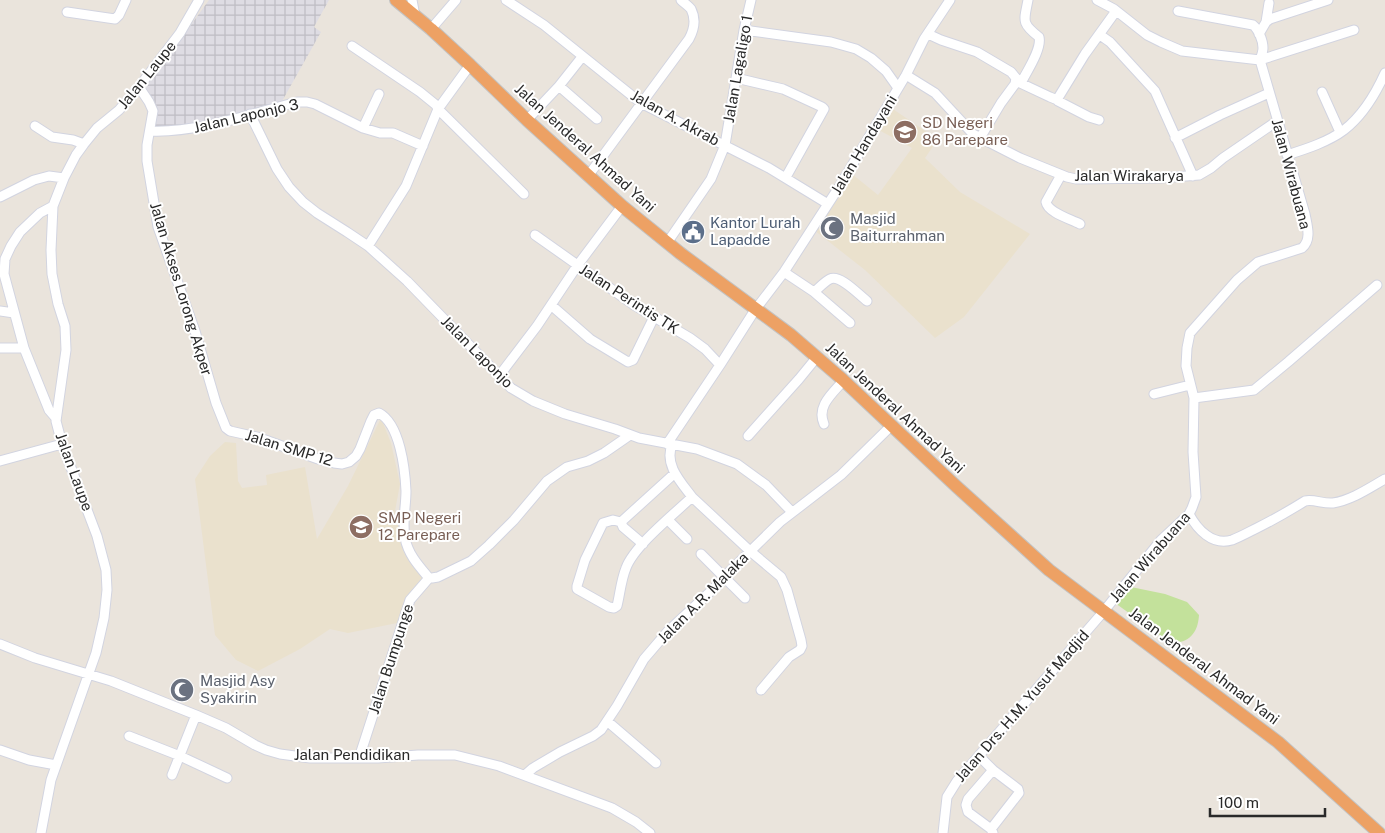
<svg xmlns="http://www.w3.org/2000/svg" width="1385" height="833" font-family="'Public Sans',sans-serif">
  <defs>
    <pattern id="industrial-grid" width="8" height="8" patternUnits="userSpaceOnUse" patternTransform="scale(1.25)"><rect width="8" height="8" fill="#dedce3"/><path d="M0 4h8M4 0v8" fill="none" stroke="#bebdc3"/></pattern>
  </defs>
  <rect width="100%" height="100%" fill="#eae4dc"/>
  <path fill="url(#industrial-grid)" d="M209,0H329L314,27L321,32L281,103L172,129L154,128L158,113L146,87Z"/>
  <path fill="#eae1cd" d="M890,107L931,135L934,145L925,158L960,192L1030,234L964,317L935,338L865,270L814,230L852,174L878,195L912,148L877,129Z
    M381,418L391,443L400,484L395,511L402,546L423,578L406,600L397,623L348,633L330,629L300,649L258,671L236,660L215,635L195,479L210,456L225,442L236,443L238,481L242,488L267,485L266,475L305,467L317,539L348,486Z"/>
  <path fill="#c3e19b" d="M1131,587L1165,594L1187,602L1199,615C1198,633 1189,643 1171,643L1115,603Z"/>
  <g fill="none" stroke-linecap="round" stroke-linejoin="round">
    <g stroke="#d2d4e0" stroke-width="11">
      <path id="minor" d="M412,0L415,16
        M506,0L544,25L641,103L769,168L828,204
        M1178,11L1253,25C1258,29 1263,40 1263,48C1263,52 1261,57 1260,60L1354,30
        M67,12L115,19L119,15L126,0
        M1266,22L1269,3
        M431,29L456,0
        M744,30L831,42L856,49L871,58L886,71L898,88
        M928,34L941,40L977,52L1011,72L1016,78L1015,84L1001,103L980,138
        M1259,34L1266,22L1270,19L1328,0
        M1100,35L1110,42L1155,91L1193,176
        M352,46L420,92L436,105L438,109L524,194
        M906,75L935,93L973,134L1020,158L1067,177L1076,179L1161,178L1199,175L1211,168L1223,158L1277,121
        M736,78L783,89L822,107L824,109L786,177
        M1016,81L1050,97L1055,99L1058,98L1085,54L1116,11
        M1021,83C1027,71 1042,49 1039,37C1021,23 1024,21 1028,0
        M559,86L597,119
        M139,87L149,102L153,111L147,145V161L158,227L195,331L216,403L226,428L230,431L257,437L318,459L334,463L342,464L349,462L356,456L360,449L371,421L374,415L379,413C400,424 405,469 406,491C406,507 402,522 405,538C408,554 418,565 429,578
        M1322,92L1340,132
        M1056,99L1058,101L1089,117L1099,120
        M250,114L277,169L289,187L303,202L317,213L347,232L368,246L407,281L511,388L533,401L565,414L615,429L639,438L697,449L737,464L766,485L792,512
        M527,120L559,86L582,57
        M35,126L52,137L73,140L84,144
        M363,128L379,94
        M150,131C198,133 250,114 297,102H307L315,104L363,128L380,133H393L423,146
        M1175,138L1220,115L1269,93
        M1287,155C1306,149 1328,142 1344,130C1362,116 1376,93 1385,73
        M1061,175L1046,202C1048,213 1071,219 1080,224
        M588,176L689,39C694,30 696,19 691,9C689,6 684,3 681,0
        M0,197L34,180L49,176L64,178
        M53,206L40,213L20,232L11,246L5,259L4,274L24,348L49,410L55,417
        M535,235L634,305L690,338L705,349L720,365
        M667,243L711,179L725,145L744,30L751,0
        M368,246L406,186L438,109L470,65
        M784,272L814,292L850,323
        M814,292C819,288 824,282 830,279C840,274 859,295 867,301
        M551,305L590,339L628,362L633,360L654,317
        M0,311L14,313
        M0,348H24
        M499,376L537,326L577,266L622,206
        M1154,394L1190,385
        M1194,398L1254,390L1288,362L1377,285
        M824,424C816,406 833,393 844,380
        M748,436L799,379L817,357
        M667,444L720,365L755,310L784,272L839,187L906,75L924,39L950,0
        M672,445C664,465 681,482 692,497
        M0,461L62,444
        M1189,514C1197,529 1212,546 1232,540C1240,537 1249,532 1257,528C1273,520 1289,511 1305,501C1314,499 1323,504 1333,503C1352,500 1369,488 1385,479
        M668,520L687,539
        M621,522L613,520L603,523L585,560L577,586V589L609,607L614,608L617,606C620,594 621,580 626,568C634,546 674,514 692,497L750,551L781,577L787,590L801,640L802,646L800,650L789,657L761,690
        M643,544L623,527L621,522L675,473
        M701,554L745,598
        M0,644L35,658L111,681L196,715L226,728L255,745L266,750L280,754L310,758H378L418,755H455L499,766L612,808L636,822L650,833
        M607,721L656,763
        M129,736L180,756L227,778
        M0,750L29,760L56,765
        M979,756L993,770L968,799L966,805L968,812L991,829L993,833
        M359,758L410,600L429,578H432L438,577L471,561L489,545L514,520L547,481L567,467L588,461L604,453L630,435
        M172,775L196,715
        M525,775L533,768L560,752L593,736L601,730L617,706L644,659L668,631L725,578L728,573L780,522L841,475L892,425
        M991,829L1019,793L1018,789L993,770
        M41,833L51,780L96,653L104,618L107,590L106,570L97,536L62,444L56,421L66,350L65,326L58,304L52,274L51,250L53,206L64,178L76,155L84,144L97,128L119,110L139,87L180,33L199,0
        M943,833L947,797L957,781L1104,611L1161,540L1189,514L1192,508L1196,497L1193,452L1194,398L1186,366L1187,348L1190,333L1237,280L1258,262L1302,248C1312,240 1307,225 1305,214L1260,60L1182,51L1161,42L1147,35L1114,9L1097,0"/>
    </g>
    <g stroke="#c3c3c3" stroke-width="14">
      <path id="highway" d="M396,0L431,29L470,65L527,120L622,206L680,253L791,335L842,379L957,487L1049,570L1278,742L1379,833"/>
    </g>
    <use href="#minor" stroke="#fff" stroke-width="9"/>
    <use href="#highway" stroke="#eda164" stroke-width="12"/>
  </g>
  <defs>
    <g id="school-disc" transform="scale(1.25)"><circle r="9.5" fill="#8d6e63" stroke="#fff"/><path d="M0-5L7-2L0 1L-7-2ZM-4 1L0 2.5L4 1V4Q0 6-4 4Z" fill="#fff"/></g>
    <g id="mosque-disc" transform="scale(1.25)"><circle r="9.5" fill="#6b7280" stroke="#fff"/><path d="M3.5-4.9A6 6 0 1 0 3.5 4.9A5 5 0 1 1 3.5-4.9Z" fill="#fff"/></g>
    <g id="civic-disc" transform="scale(1.25)"><circle r="9.5" fill="#5c6f8a" stroke="#fff"/><path d="M-.6-6.5H3V-4.5H.6V-3L4-1V1h2V6H-6V1h2V-1L-.6-3ZM-1.2 2.5V6h2.4V2.5Z" fill="#fff"/></g>
  </defs>
  <g fill-rule="evenodd">
    <use href="#school-disc" x="905" y="132"/>
    <use href="#mosque-disc" x="832" y="228"/>
    <use href="#civic-disc" x="693" y="232"/>
    <use href="#school-disc" x="361" y="527"/>
    <use href="#mosque-disc" x="182" y="690"/>
  </g>
  <g text-anchor="middle" stroke-width="4" stroke-linejoin="round" paint-order="stroke">
    <g font-size="15" fill="#292929" stroke="#fff">
      <text transform="translate(738 69) rotate(-80)" y="5">Jalan Lagaligo 1</text>
      <text transform="translate(147 75) rotate(-51)" y="5">Jalan Laupe</text>
      <text transform="translate(246 116) rotate(-13)" y="5">Jalan Laponjo 3</text>
      <text transform="translate(675 118) rotate(29)" y="5">Jalan A. Akrab</text>
      <text transform="translate(864 145) rotate(-59)" y="5">Jalan Handayani</text>
      <text transform="translate(585 148) rotate(42)" y="5">Jalan Jenderal Ahmad Yani</text>
      <text transform="translate(1291 174) rotate(75)" y="5">Jalan Wirabuana</text>
      <text x="1129" y="181">Jalan Wirakarya</text>
      <text transform="translate(181 289) rotate(73)" y="5">Jalan Akses Lorong Akper</text>
      <text transform="translate(629 299) rotate(33)" y="5">Jalan Perintis TK</text>
      <text transform="translate(477 352) rotate(45)" y="5">Jalan Laponjo</text>
      <text transform="translate(895 408) rotate(43)" y="5">Jalan Jenderal Ahmad Yani</text>
      <text transform="translate(289 448) rotate(17)" y="5">Jalan SMP 12</text>
      <text transform="translate(74 472) rotate(70)" y="5">Jalan Laupe</text>
      <text transform="translate(1150 557) rotate(-49)" y="5">Jalan Wirabuana</text>
      <text transform="translate(703 598) rotate(-45)" y="5">Jalan A.R. Malaka</text>
      <text transform="translate(391 659) rotate(-72)" y="5">Jalan Bumpunge</text>
      <text transform="translate(1204 666) rotate(37)" y="5">Jalan Jenderal Ahmad Yani</text>
      <text transform="translate(1022 706) rotate(-49)" y="5">Jalan Drs. H.M. Yusuf Madjid</text>
      <text x="352" y="760">Jalan Pendidikan</text>
    </g>
    <g font-size="15" fill="#785e54" stroke="#fff" text-anchor="start">
      <text x="922" y="128">SD Negeri<tspan x="922" dy="17">86 Parepare</tspan></text>
      <text x="378" y="523">SMP Negeri<tspan x="378" dy="17">12 Parepare</tspan></text>
    </g>
    <g font-size="15" fill="#5b616d" stroke="#fff" text-anchor="start">
      <text x="850" y="224">Masjid<tspan x="850" dy="17">Baiturrahman</tspan></text>
      <text x="200" y="686">Masjid Asy<tspan x="200" dy="17">Syakirin</tspan></text>
    </g>
    <g font-size="15" fill="#4e5e75" stroke="#fff" text-anchor="start">
      <text x="710" y="228">Kantor Lurah<tspan x="710" dy="17">Lapadde</tspan></text>
    </g>
  </g>
  <path d="M1210 808v8h115v-8" fill="none" stroke="#292929" stroke-width="2.5"/>
  <text x="1218" y="808" font-size="15" fill="#292929" stroke="#ffffff" stroke-width="4" paint-order="stroke">100 m</text>
</svg>
